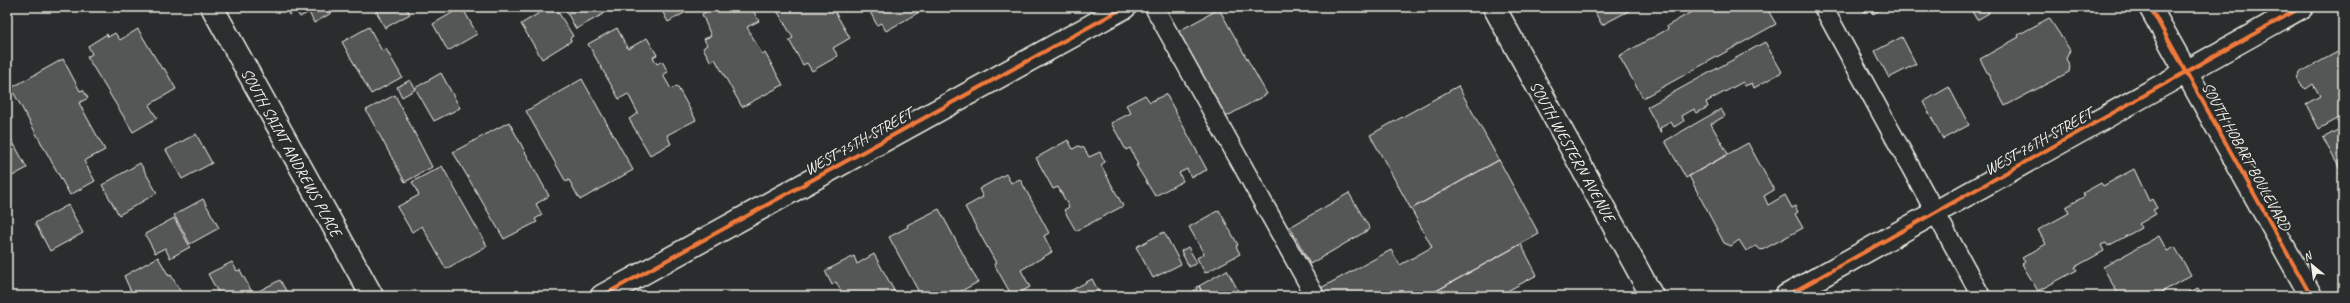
<svg xmlns="http://www.w3.org/2000/svg" width="2350" height="303" font-family="Caveat,sans-serif">
  <rect width="100%" height="100%" fill="#2a2d2e"/>
  <filter id="ink" filterUnits="userSpaceOnUse"><feTurbulence type="fractalNoise" baseFrequency=".025" numOctaves="2"/><feDisplacementMap in="SourceGraphic" scale="8" xChannelSelector="R" yChannelSelector="G"/><feConvolveMatrix kernelMatrix="1 2 1 2 8 2 1 2 1" color-interpolation-filters="sRGB"/></filter>
  <g filter="url(#ink)">
    <path fill="#555756" stroke="#f4f1e8" d="M285,7H342L314,23L309,12L300,17L296,11L289,15Z
      M374,7H406L410,14L385,28Z
      M462,7L477,34L448,51L433,24Z
      M549,7H555L573,36L570,38L571,41L542,59L521,24Z
      M564,7H602L605,13L576,29Z
      M660,7H695L668,22Z
      M714,7H738L739,9L751,7L759,21L747,27L762,54L765,53L783,85L742,107L715,59L711,62L703,48L707,45L704,39L711,36L702,14Z
      M775,7H832L850,38L833,48L838,56L812,71L807,63L803,65L789,40L793,38Z
      M870,7H928L886,31L881,23L877,25L868,8Z
      M1592,7H1636L1602,25Z
      M1700,7H1766L1776,24L1643,98L1619,56L1668,29L1667,26Z
      M1861,7H1885L1873,14L1870,9L1864,12Z
      M1962,7H1991L1988,9L1989,13L1977,20L1970,8L1964,11Z
      M1219,9L1267,94L1224,118L1177,32Z
      M2049,18L2070,50L2066,59L2070,66L2069,72L2005,106L1980,59L2019,37L2018,35Z
      M369,27L382,51L386,49L402,77L371,94L342,42Z
      M617,28L628,49L647,38L657,55L653,57L657,64L662,61L668,72L663,75L671,89L677,86L696,120L667,135L671,144L650,155L629,119L638,113L628,94L619,99L588,44Z
      M138,29L162,69L164,68L176,89L149,105L157,118L133,132L87,57L92,54L88,46L107,34L108,37L115,33L120,40Z
      M1902,37L1916,64L1889,78L1875,51Z
      M1765,42L1782,72L1754,88L1752,83L1745,86L1743,82L1706,102L1708,107L1697,113L1694,109L1682,116L1684,121L1674,127L1671,122L1660,128L1661,133L1647,107Z
      M2343,49V116L2319,129L2306,104L2320,96L2313,84L2306,89L2302,86L2297,79L2299,73Z
      M63,59L80,91L83,90L88,98L79,103L105,150L84,161L95,181L70,195L11,88Z
      M441,73L460,108L434,121L415,88Z
      M582,79L633,170L580,200L569,180L566,182L526,111Z
      M410,80L416,89L402,97L397,87Z
      M1458,86L1499,160L1411,209L1370,135Z
      M1949,87L1969,125L1943,139L1923,102Z
      M1166,94L1207,170L1191,177L1187,169L1179,173L1183,181L1155,196L1136,165H1138L1130,148L1126,150L1111,123L1131,113L1126,105L1145,95L1150,102Z
      M395,95L432,167L405,182L366,110Z
      M1721,109L1725,116L1711,124L1728,154L1686,178L1665,141Z
      M509,122L549,196L536,204L542,215L535,219L537,222L504,239L453,152Z
      M2343,127V178L2339,174L2341,171L2323,138Z
      M7,131L27,168L7,179Z
      M196,134L212,163L182,179L166,150Z
      M1068,140L1073,149L1078,146L1084,148L1089,157L1100,152L1105,162L1101,165L1123,206L1076,231L1064,210L1069,207L1058,187L1053,189L1036,158Z
      M1748,143L1774,190L1764,196L1768,205L1785,195L1792,208L1795,206L1798,212L1795,214L1803,228L1764,249L1761,250L1756,246L1746,251L1739,240L1731,246L1724,243L1689,176Z
      M1499,160L1539,234L1427,296H1323L1319,289L1391,250L1400,265L1432,247L1411,209Z
      M140,163L157,193L119,215L102,185Z
      M442,166L487,246L446,269L422,226L412,232L397,207L419,195L412,182Z
      M2134,169L2149,201L2152,199L2157,208L2153,210L2156,214L2139,224L2141,228L2108,246L2106,243L2101,245L2104,251L2075,267L2077,270L2038,291L2022,264L2025,262L2022,258L2046,244L2038,230L2069,213L2066,207L2085,196L2083,193L2101,183L2103,186Z
      M1006,174L1011,183L1020,179L1049,233L1044,236L1052,252L1021,270L1030,287L1014,296H1012L994,264L996,263L965,207L983,197L979,189Z
      M1349,193L1370,229L1310,264L1290,227Z
      M203,199L219,228L190,244L174,215Z
      M68,205L83,233L50,251L35,223Z
      M939,209L978,282L952,296H921L889,237L908,227L907,225Z
      M1219,210L1238,245L1236,246L1240,254L1205,273L1197,258L1204,254L1189,227Z
      M174,218L190,247L170,258L165,248L155,253L145,234Z
      M1164,232L1181,264L1153,278L1136,247Z
      M2159,236L2167,251L2175,247L2191,275L2155,296H2119L2103,267Z
      M1521,244L1537,275L1498,296H1427Z
      M1188,247L1197,263L1189,267L1181,251Z
      M874,254L897,296H844L836,282L832,285L825,271L854,256L857,264Z
      M158,257L169,276L171,275L183,296H133L124,276Z
      M232,262L237,271L240,270L253,294L280,280L289,296H220L208,274Z
      M1227,270L1241,296H1204L1199,286Z
      M1092,279L1101,296H1061Z
      M1199,286L1204,296H1185L1197,289L1196,287Z
      M2198,288L2201,294L2204,292L2206,296H2182Z"/>
    <g fill="none" stroke-linecap="round" stroke-linejoin="round">
      <g stroke="#f4f1e8" stroke-width="21">
        <path id="service" d="M1154,7L1315,296
          M1823,7L1981,296"/>
      </g>
      <g stroke="#f4f1e8" stroke-width="25">
        <path id="minor" d="M212,7L372,296
          M2150,7L2311,296
          M602,296L1125,7"/>
      </g>
      <g stroke="#f4f1e8" stroke-width="25">
        <path id="tertiary" d="M1786,296L2302,7"/>
      </g>
      <g stroke="#f4f1e8" stroke-width="25">
        <path id="primary" d="M1494,7L1652,296"/>
      </g>
      <use href="#service" stroke="#2a2d2e" stroke-width="18"/>
      <use href="#minor" stroke="#2a2d2e" stroke-width="22"/>
      <use href="#tertiary" stroke="#2a2d2e" stroke-width="22"/>
      <use href="#primary" stroke="#2a2d2e" stroke-width="22"/>
      <g stroke="#2a2d2e" stroke-width="6">
        <path id="cycleway" d="M2150,7L2311,296
          M602,296L1125,7
          M1786,296L2302,7"/>
      </g>
      <use href="#cycleway" stroke="#f17a3a" stroke-width="4"/>
    </g>
  </g>
  <g text-anchor="middle" stroke-width="3.5" stroke-linejoin="round" paint-order="stroke">
    <g font-size="16" fill="#f4f1e8" stroke="#2a2d2e">
      <text transform="translate(858 141) rotate(-29)" y="6">WEST 75TH STREET</text>
      <text transform="translate(2038 141) rotate(-29)" y="6">WEST 76TH STREET</text>
      <text transform="translate(1573 151) rotate(61)" y="6">SOUTH WESTERN AVENUE</text>
      <text transform="translate(292 152) rotate(61)" y="6">SOUTH SAINT ANDREWS PLACE</text>
      <text transform="translate(2247 156) rotate(61)" y="6">SOUTH HOBART BOULEVARD</text>
    </g>
  </g>
  <rect width="2350" height="303" fill="none" stroke="#2a2d2e" stroke-width="24"/>
  <rect x="12" y="12" width="2326" height="279" fill="none" stroke="#f4f1e8" stroke-width="1.5" filter="url(#ink)"/>
  <g transform="translate(2312 265) rotate(331)" stroke="#2a2d2e" stroke-width="3" paint-order="stroke">
  <path d="M0-3L7 15L0 10L-7 15Z" fill="#f4f1e8"/>
  <text y="-6" font-size="11" font-weight="bold" text-anchor="middle" fill="#f4f1e8">N</text>
  </g>
</svg>
